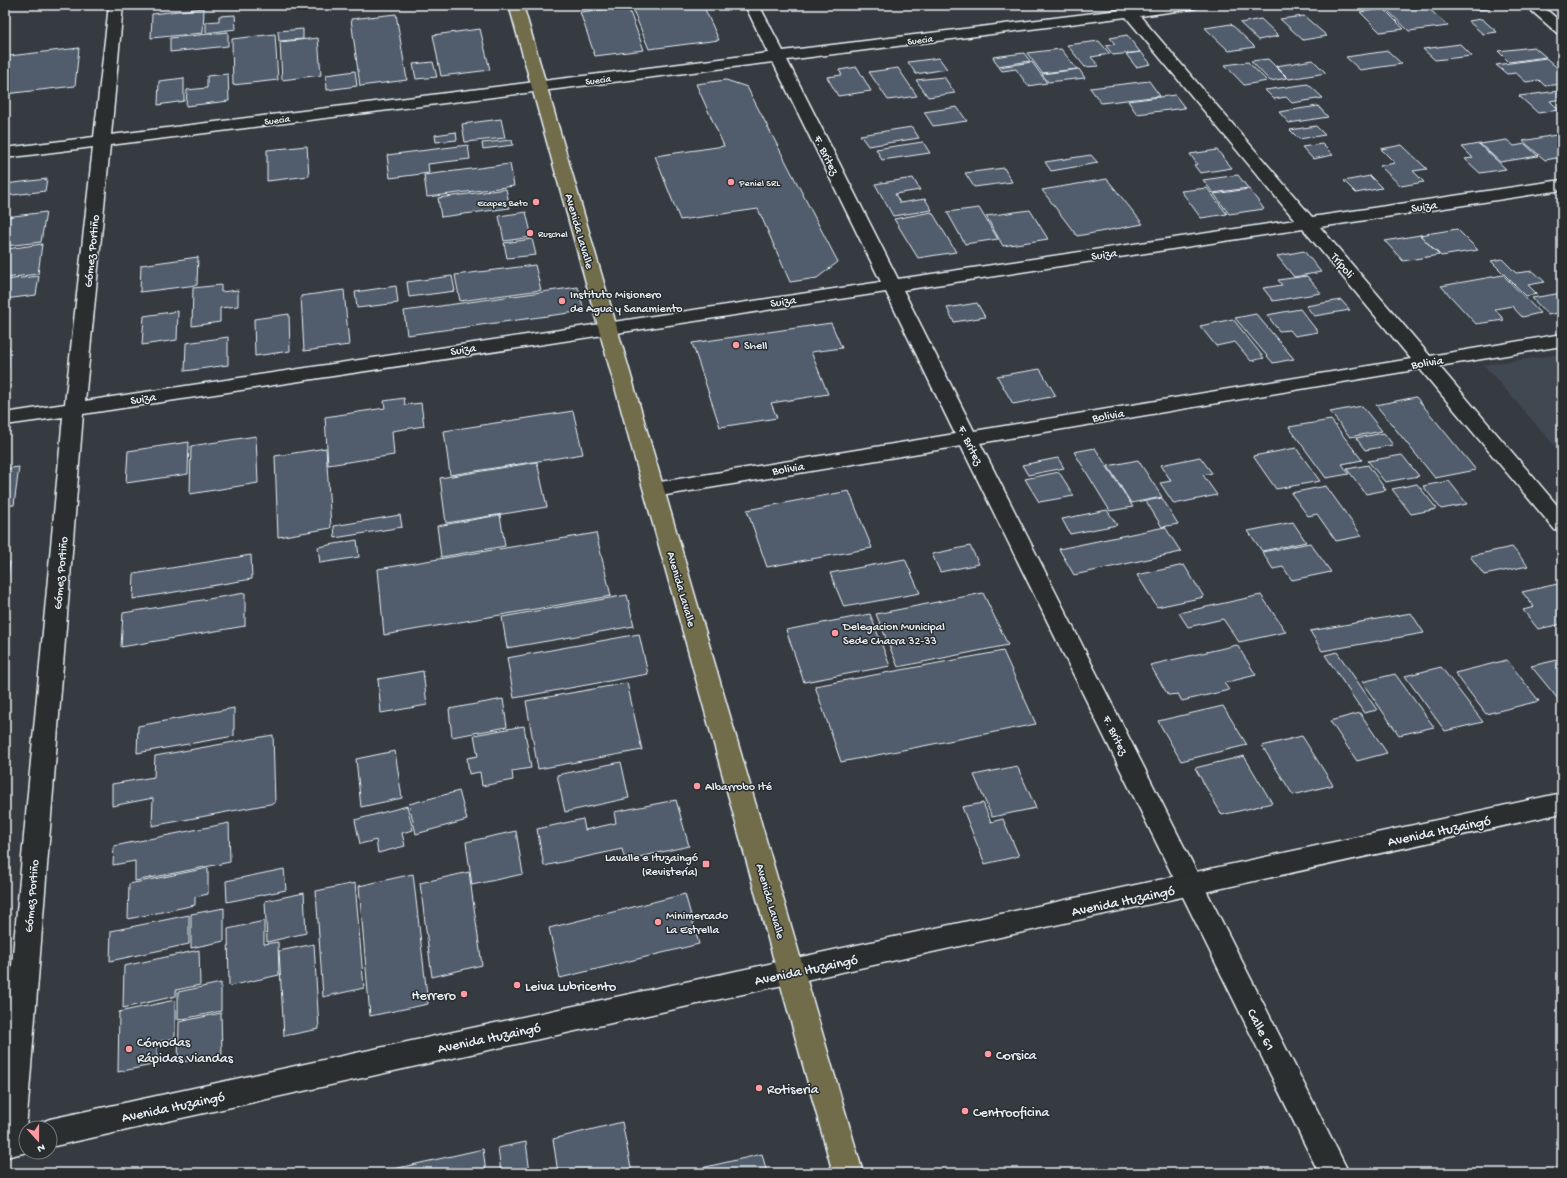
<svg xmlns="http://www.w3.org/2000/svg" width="1567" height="1178" font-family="'Gochi Hand',sans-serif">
  <rect width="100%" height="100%" fill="#363b41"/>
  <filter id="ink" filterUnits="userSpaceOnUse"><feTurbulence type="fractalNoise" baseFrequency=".025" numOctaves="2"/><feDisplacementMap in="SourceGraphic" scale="8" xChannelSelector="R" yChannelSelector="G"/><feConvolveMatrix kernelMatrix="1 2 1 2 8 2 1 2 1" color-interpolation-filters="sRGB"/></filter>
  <g filter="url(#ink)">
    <path fill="#414851" d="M1562,354V454L1484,365Z"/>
    <path fill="#515c6c" stroke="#e8f1f8" d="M317,5H342L317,8Z
      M346,5H373L347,8Z
      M631,5H703L719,40L649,49Z
      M1425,5L1448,26L1409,31L1387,10Z
      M1470,5H1486L1490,9L1476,10Z
      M628,7L644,50L595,56L580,12Z
      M204,8L203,33L151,38L152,14Z
      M1384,9L1404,29L1380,32L1360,12Z
      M396,14L407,80L360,86L351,19Z
      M235,15L236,29L206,33V22L219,21V16Z
      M1304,16L1327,36L1303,40L1280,19Z
      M1261,19L1279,36L1258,40L1240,23Z
      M1482,19L1497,32L1483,34L1468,21Z
      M1231,24L1255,47L1229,51L1205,28Z
      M303,29V39L279,41L278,31Z
      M480,29L490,70L441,76L433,35Z
      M228,32V46L170,52V38Z
      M275,34L278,80L233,85L232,39Z
      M1127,35L1140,52L1113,55L1106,46L1115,44L1110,38Z
      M318,38L321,75L282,80L280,42Z
      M1099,41L1110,54L1091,57L1099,66L1085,67L1067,45Z
      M1460,44L1472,56L1435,60L1423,49Z
      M1534,47L1546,57L1509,62L1498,51Z
      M79,48L75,86L5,94V80L9,56Z
      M1061,49L1077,69L1042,73L1027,53Z
      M1388,51L1402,64L1360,70L1346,57Z
      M1141,52L1151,64L1136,67L1126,54Z
      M1024,53L1030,61L998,66L993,57Z
      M939,58L947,69L916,74L908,62Z
      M1546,58L1562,72V84L1545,86L1539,80L1526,82L1516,73L1507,74L1496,65Z
      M1268,59L1287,78L1270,81L1251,61Z
      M1313,60L1326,73L1289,79L1276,66Z
      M433,62L437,77L416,79L413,64Z
      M1032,62L1047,83L1028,86L1016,69L1002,71L999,67Z
      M1248,62L1267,81L1244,85L1225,65Z
      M857,67L871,91L838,96L827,77L842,75L839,70Z
      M898,68L917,96L888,100L869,72Z
      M1079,69L1085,78L1048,82L1042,74Z
      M355,71L357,86L327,90L326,75Z
      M228,74L229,101L186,106L187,90L207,88V76Z
      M944,77L955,93L928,97L916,80Z
      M184,78V101L158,105L159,81Z
      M726,80L747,87L838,262L817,278L790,282L758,209L680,220L655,156L724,146L696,84Z
      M1149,81L1160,96L1101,103L1090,88Z
      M1308,84L1323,98L1292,103L1286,97L1274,99L1265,90Z
      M1559,91L1562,93V99L1550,101L1559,110L1538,113L1519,96Z
      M1175,95L1185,108L1137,114L1128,101Z
      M1318,106L1328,117L1289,123L1279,112Z
      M957,107L967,121L933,126L924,112Z
      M501,119L505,138L465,142L462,124Z
      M1316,126L1325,135L1299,139L1290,130Z
      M912,127L919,138L868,146L860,135Z
      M456,132L457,140L436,142L435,135Z
      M1561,134L1562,157L1545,160L1523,141Z
      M512,140L513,145L483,149L482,143Z
      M1507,140L1514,146L1525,144L1538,156L1500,162L1480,144Z
      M923,142L930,153L882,160L876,149Z
      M1322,144L1333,155L1313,159L1302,147Z
      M1479,144L1506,169L1480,173L1465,159L1473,158L1462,147Z
      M468,145L470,159L428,164L429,173L390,178L387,155Z
      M1402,145L1427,169L1413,171L1424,182L1401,186L1380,166L1395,163L1381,149Z
      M307,146L309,176L267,181V150Z
      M1217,150L1232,168L1200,173L1194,165L1197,164L1190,154Z
      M1091,155L1098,163L1051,171L1045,162Z
      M510,164L514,186L427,197L424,175Z
      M1004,168L1012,182L974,187L965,173Z
      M1238,175L1248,188L1213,193L1203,180Z
      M1370,176L1382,188L1356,193L1344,181Z
      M913,178L920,190L895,194L900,203L925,199L932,210L893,216L875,184Z
      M47,179L45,191L5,196V184Z
      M1107,179L1143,224L1077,236L1042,190Z
      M1207,188L1227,214L1201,218L1181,191Z
      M506,189L510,208L441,217L438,198Z
      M1249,189L1264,209L1229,214L1214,194Z
      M979,208L998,239L965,244L947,212Z
      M1030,210L1048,239L1003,246L986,216Z
      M46,212L41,242L5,246L6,217Z
      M526,212L532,237L504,241L499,216Z
      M932,212L956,252L918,258L894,219Z
      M1457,229L1478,250L1441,256L1420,235Z
      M1420,235L1439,255L1403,261L1385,241Z
      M532,239L536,255L507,258L504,243Z
      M42,244L38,274L5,278L7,249Z
      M1304,251L1321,272L1294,277L1277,256Z
      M198,257L197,285L140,292L141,265Z
      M1502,259L1516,273L1533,271L1545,282L1528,285L1537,294L1526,296L1491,261Z
      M535,265L541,290L460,301L455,275Z
      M1503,275L1540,313L1522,317L1512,306L1495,309L1504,320L1476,324L1441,286Z
      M39,276L36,295L5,299V280Z
      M452,276L455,291L409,297L407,282Z
      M1307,276L1321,293L1273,301L1263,288L1282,285L1278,280Z
      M221,285V292L238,290V306L220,308V322L192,326L193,288Z
      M396,286L398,303L357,308L355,292Z
      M578,287L584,311L407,335L404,311Z
      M344,290L349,345L304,351L301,296Z
      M1562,293V312L1548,315L1532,298Z
      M1341,300L1350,310L1314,316L1306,306Z
      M977,303L985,317L954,322L947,308Z
      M1300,309L1318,332L1295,336L1290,330L1279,331L1267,315Z
      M178,311L177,340L142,345L144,316Z
      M289,314L290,351L255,356L254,319Z
      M1256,314L1294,359L1273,363L1235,318Z
      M1233,319L1264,358L1251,361L1235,342L1216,346L1200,326Z
      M831,323L842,348L811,352L828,394L771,403L777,418L720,427L692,343Z
      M228,337V365L185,371L186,343Z
      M9,347L8,369H5V348Z
      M1040,369L1056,396L1013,404L997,376Z
      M1416,397L1476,470L1435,478L1376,405Z
      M404,398L405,405L421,403L424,426L392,431L394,455L328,465L325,417L385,408L384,401Z
      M1362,406L1382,431L1350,437L1330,412Z
      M573,411L583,454L450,475L444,431Z
      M1331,420L1362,460L1342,464L1349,474L1326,478L1289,427Z
      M1384,433L1393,445L1365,450L1356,438Z
      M256,436L258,483L190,494L191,446Z
      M189,442L188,474L126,483L128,451Z
      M326,448L331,528L278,537L275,456Z
      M1095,448L1133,507L1110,511L1074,452Z
      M1296,448L1320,481L1276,489L1253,456Z
      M1402,455L1419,476L1385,482L1368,461Z
      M1200,457L1212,473L1203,475L1217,495L1174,504L1160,483L1171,481L1161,465Z
      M1058,458L1064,468L1028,475L1022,465Z
      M1138,460L1162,497L1131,503L1108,466Z
      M537,462L547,507L446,523L440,478Z
      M1368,465L1386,490L1366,494L1347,469Z
      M19,467L14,505L5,506V469Z
      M1059,472L1074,496L1039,502L1025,479Z
      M1449,481L1467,504L1441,509L1423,486Z
      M1417,484L1437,509L1411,514L1392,489Z
      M1326,486L1362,536L1336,541L1317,514L1308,516L1291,493Z
      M849,491L872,548L767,567L747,510Z
      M1162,498L1178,524L1162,527L1146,501Z
      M1107,510L1117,525L1070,534L1062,519Z
      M400,515L402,527L335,538L334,526Z
      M500,515L505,546L441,557L437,526Z
      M1293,522L1306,542L1262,551L1248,531Z
      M1165,527L1181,552L1074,575L1059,549Z
      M596,533L611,596L384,635L378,569Z
      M357,540L359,557L320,563L318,547Z
      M1310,543L1331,572L1292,580L1283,567L1273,569L1262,552Z
      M970,546L979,564L940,572L932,554Z
      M1512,547L1528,566L1484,575L1470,556Z
      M251,555L252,579L133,599L134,574Z
      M905,559L920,593L844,607L830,573Z
      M10,562L6,591H5V563Z
      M1184,565L1204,597L1157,607L1137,575Z
      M1562,583V624L1538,629L1523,610L1534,607L1522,592Z
      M245,593V626L121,647L123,613Z
      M983,593L1008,645L898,667L876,614Z
      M627,595L634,626L507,648L502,617Z
      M1261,595L1286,632L1239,642L1223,619L1188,627L1179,613Z
      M1411,613L1424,633L1322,651L1310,631Z
      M870,614L890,666L804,682L786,630Z
      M639,634L648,674L514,698L507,658Z
      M1237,645L1256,675L1224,683L1229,690L1182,701L1178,694L1168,695L1150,665Z
      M1003,651L1036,724L841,762L815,686Z
      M1337,652L1377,710L1364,713L1325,655Z
      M1562,659V704L1531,666Z
      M1507,660L1539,701L1486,714L1455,673Z
      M1441,667L1483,722L1445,731L1405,676Z
      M423,671L427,705L381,713L378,679Z
      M1395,674L1434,727L1399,735L1362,682Z
      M627,683L642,750L538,769L526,701Z
      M503,699L507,727L452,737L449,709Z
      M1223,706L1247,745L1181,761L1158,721Z
      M234,708V736L137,753L138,726Z
      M1360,713L1387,753L1357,761L1330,721Z
      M524,726L531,768L512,771L513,780L482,786L480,772L469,774L467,758L478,756L474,735Z
      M273,735L275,803L152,826L153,798L112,806V784L154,777L155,756Z
      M1302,736L1333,785L1293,795L1262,746Z
      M395,751L402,798L361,807L356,759Z
      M1244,756L1272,803L1222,815L1195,768Z
      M621,762L629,798L565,812L557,775Z
      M1017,766L1036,808L992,817L974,775Z
      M459,791L467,820L416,834L409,804Z
      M676,800L689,846L625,860L622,849L544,866L537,829L583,819L585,830L616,823L614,812Z
      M983,803L991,822L1003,819L1019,856L985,864L962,807Z
      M407,806L413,830L402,833L405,846L378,853L376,840L360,844L355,820Z
      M229,823L230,862L135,881V861L113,865L114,846Z
      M516,831L523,874L472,885L466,842Z
      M208,868V894L195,897V905L128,919L129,884Z
      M284,869L286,890L227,902L226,881Z
      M469,872L482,965L432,977L420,883Z
      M413,874L428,1004L370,1016L359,886Z
      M355,883L364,988L323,997L316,891Z
      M304,893L306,933L267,942L265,901Z
      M685,894L699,944L560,978L549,928Z
      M224,908V941L191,948V914Z
      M189,915V944L110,961L111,931Z
      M264,921V944L278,942L279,975L229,986L228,929Z
      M314,944L319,1029L284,1036L279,951Z
      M199,950L200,985L176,990V996L123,1008L124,966Z
      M221,983V1011L178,1020V992Z
      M175,1000V1038L157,1042V1064L118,1072L119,1012Z
      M221,1013L222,1054L178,1063L179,1022Z
      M622,1122L632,1173H558L553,1139Z
      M526,1142L530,1173H501L498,1148Z
      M483,1149L486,1173H394V1169Z
      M762,1154L767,1173H680Z"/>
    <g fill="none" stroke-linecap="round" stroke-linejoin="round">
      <g stroke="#e8f1f8" stroke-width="3">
        <path id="street" d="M109,5H123L111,135L768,53L745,5H759L783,51L1119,10L1116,5H1131L1133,8L1156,5H1198L1196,8L1191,9L1140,16L1312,217L1562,180V190L1320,227L1430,356L1562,334V346L1439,366L1562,511V532L1555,530L1420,369L980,443L1349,1173H1319L961,446L654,497L647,495L644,490L647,485L654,483L955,434L886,292L83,414L25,1142L20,1152L10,1156L5,1154V1040L63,417L5,425V413L65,404L93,147L5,158V148L94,137ZM1126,17L1295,220L898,279L787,60ZM773,62L881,282L85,401L110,145ZM1303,229L1411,359L974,431L903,290Z
          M1525,5H1541L1562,23V34L1557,33Z"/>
      </g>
      <g stroke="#e8f1f8" stroke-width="3">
        <path id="secondary" d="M1562,793V813L50,1147V1128H38L40,1123L50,1119Z
          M26,1125L33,1128H26V1152H28L5,1157V1129Z"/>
      </g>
      <g stroke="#e8f1f8" stroke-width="3">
        <path id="primary" d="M509,5H523L863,1173H833Z"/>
      </g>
      <use href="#street" fill="#2a2d2e" fill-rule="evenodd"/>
      <use href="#secondary" fill="#2a2d2e" fill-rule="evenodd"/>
      <use href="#primary" fill="#716d4b" fill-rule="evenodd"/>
    </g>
  </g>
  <g fill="#ff9aa2" stroke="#2a2d2e" stroke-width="1.5">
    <circle cx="731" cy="182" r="4"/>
    <circle cx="536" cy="202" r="4"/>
    <circle cx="530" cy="233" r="4"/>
    <circle cx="562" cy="301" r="4"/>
    <circle cx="736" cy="345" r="4"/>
    <circle cx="835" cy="633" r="4"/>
    <circle cx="697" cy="786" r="4"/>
    <rect x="702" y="860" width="8" height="8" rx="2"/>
    <circle cx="658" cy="922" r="4"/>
    <circle cx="517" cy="985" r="4"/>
    <circle cx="464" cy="994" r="4"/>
    <circle cx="129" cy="1049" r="4"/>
    <circle cx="988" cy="1054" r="4"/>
    <circle cx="759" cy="1088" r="4"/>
    <circle cx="965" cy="1111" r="4"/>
  </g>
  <g text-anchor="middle" stroke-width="3" stroke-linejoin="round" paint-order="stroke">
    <g font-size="10" fill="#e8f1f8" stroke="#2a2d2e">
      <text transform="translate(920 39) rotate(-7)" y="4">Suecia</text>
      <text transform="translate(598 79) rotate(-7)" y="4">Suecia</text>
      <text transform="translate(277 119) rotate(-7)" y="4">Suecia</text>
    </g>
    <g font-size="10" fill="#e8f1f8" stroke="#2a2d2e" text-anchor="start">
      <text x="739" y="186">Peniel SRL</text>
      <text x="528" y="206" text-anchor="end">Ecapes Beto</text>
      <text x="538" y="237">Ruschel</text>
    </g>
    <g font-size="12" fill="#e8f1f8" stroke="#2a2d2e">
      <text transform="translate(827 155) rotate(64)" y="4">F. Britez</text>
      <text transform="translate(1424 206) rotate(-8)" y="4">Suiza</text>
      <text transform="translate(580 231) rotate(74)" y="4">Avenida Lavalle</text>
      <text transform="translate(91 251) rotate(-84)" y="4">Gómez Portiño</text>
      <text transform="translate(1104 254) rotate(-8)" y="4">Suiza</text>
      <text transform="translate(1343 265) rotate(50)" y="4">Trípoli</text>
      <text transform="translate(783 301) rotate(-8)" y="4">Suiza</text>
      <text transform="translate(463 349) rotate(-9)" y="4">Suiza</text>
      <text transform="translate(1427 362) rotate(-9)" y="4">Bolivia</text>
      <text transform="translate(143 398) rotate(-9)" y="4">Suiza</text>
      <text transform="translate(1108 415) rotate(-9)" y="4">Bolivia</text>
      <text transform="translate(971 445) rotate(64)" y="4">F. Britez</text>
      <text transform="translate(788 468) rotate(-9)" y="4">Bolivia</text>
      <text transform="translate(60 573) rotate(-85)" y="4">Gómez Portiño</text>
      <text transform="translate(682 589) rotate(74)" y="4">Avenida Lavalle</text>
      <text transform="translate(1116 735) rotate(64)" y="4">F. Britez</text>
      <text transform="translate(31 896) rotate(-85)" y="4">Gómez Portiño</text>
      <text transform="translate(771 901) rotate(74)" y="4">Avenida Lavalle</text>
    </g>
    <g font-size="12" fill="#e8f1f8" stroke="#2a2d2e" text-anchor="start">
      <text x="570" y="298">Instituto Misionero<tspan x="570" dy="14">de Agua y Sanamiento</tspan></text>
      <text x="744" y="349">Shell</text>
      <text x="843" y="630">Delegacion Municipal<tspan x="843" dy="14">Sede Chacra 32-33</tspan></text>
      <text x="705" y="790">Albarrobo Ité</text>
      <text x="698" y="861" text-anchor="end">Lavalle e Ituzaingó<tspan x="698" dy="14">(Revistería)</tspan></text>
      <text x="666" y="919">Minimercado<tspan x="666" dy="14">La Estrella</tspan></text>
    </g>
    <g font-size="14" fill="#e8f1f8" stroke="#2a2d2e">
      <text transform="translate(1439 830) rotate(-12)" y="5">Avenida Ituzaingó</text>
      <text transform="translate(1123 900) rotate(-12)" y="5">Avenida Ituzaingó</text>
      <text transform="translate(806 969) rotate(-12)" y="5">Avenida Ituzaingó</text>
      <text transform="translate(1262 1029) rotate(63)" y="5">Calle 61</text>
      <text transform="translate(489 1037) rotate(-12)" y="5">Avenida Ituzaingó</text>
      <text transform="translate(173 1106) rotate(-12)" y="5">Avenida Ituzaingó</text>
    </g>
    <g font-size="14" fill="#e8f1f8" stroke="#2a2d2e" text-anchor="start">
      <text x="525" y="990">Leiva Lubricento</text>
      <text x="456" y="999" text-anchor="end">Herrero</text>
      <text x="137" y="1046">Cómodas<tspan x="137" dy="16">Rápidas Viandas</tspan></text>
      <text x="996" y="1059">Corsica</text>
      <text x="767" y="1093">Rotiseria</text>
      <text x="973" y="1116">Centrooficina</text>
    </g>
  </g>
  <rect width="1567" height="1178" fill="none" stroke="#2a2d2e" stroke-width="20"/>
  <rect x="10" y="10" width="1547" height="1158" fill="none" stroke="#e8f1f8" stroke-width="1.5" filter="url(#ink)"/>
  <g transform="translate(38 1140) rotate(159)"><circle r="19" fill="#2a2d2e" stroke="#767b7f"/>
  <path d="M0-3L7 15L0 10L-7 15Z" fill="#ff9aa2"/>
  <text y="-6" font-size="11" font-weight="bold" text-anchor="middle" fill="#e8f1f8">N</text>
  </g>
</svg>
